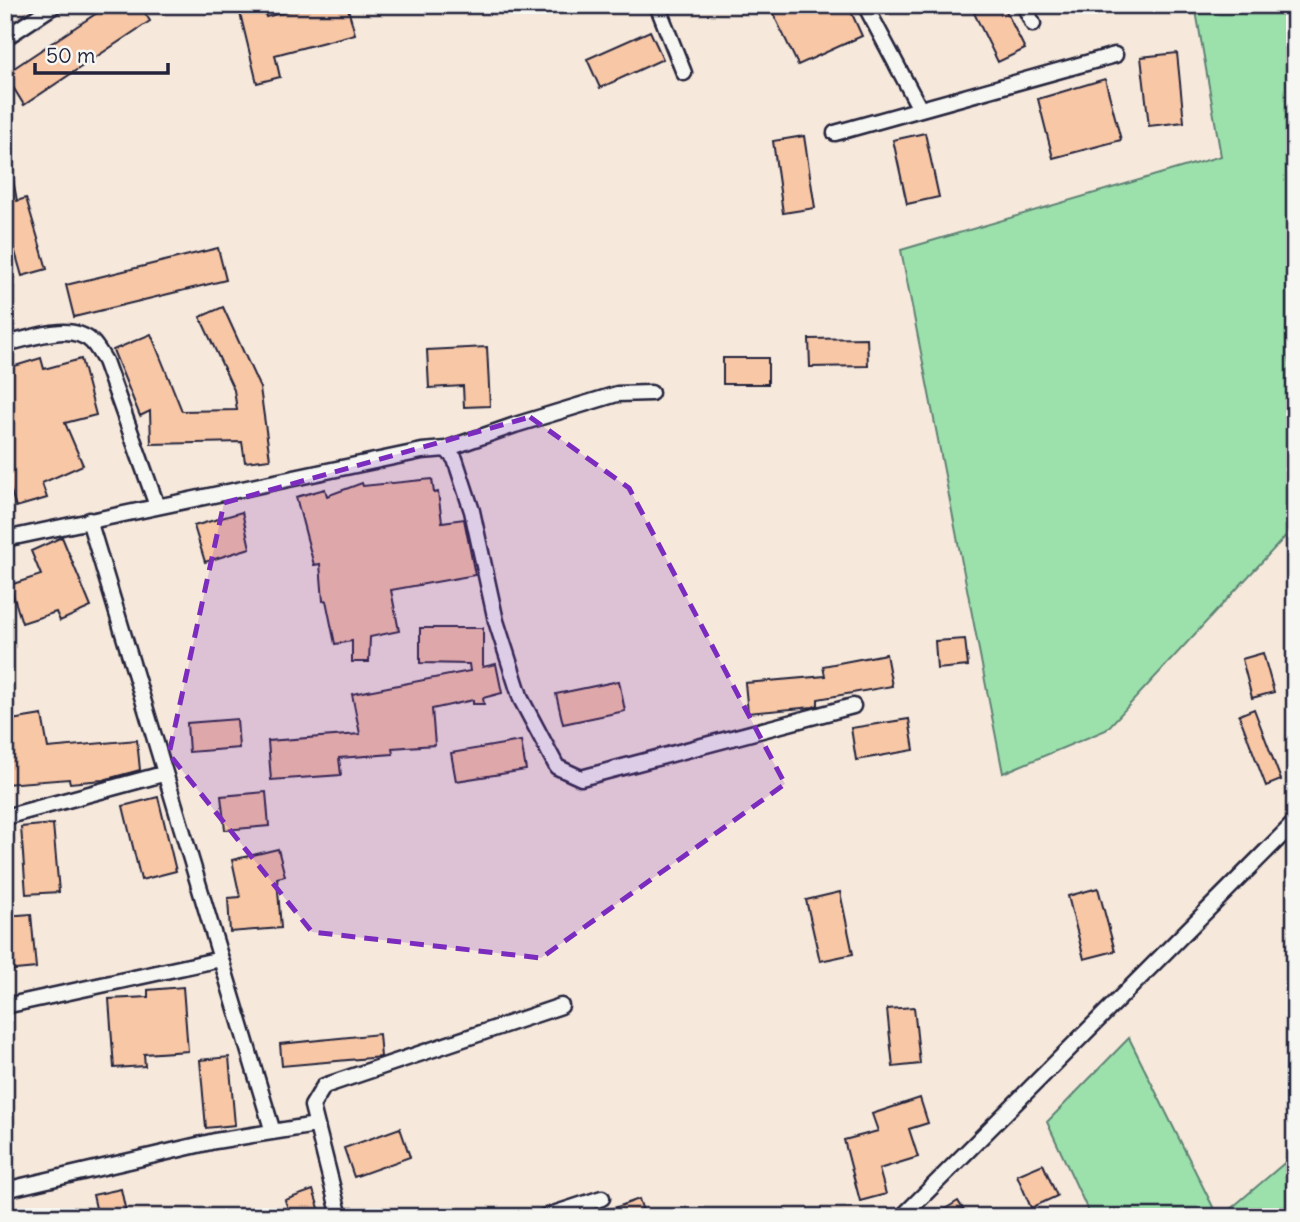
<svg xmlns="http://www.w3.org/2000/svg" width="1300" height="1222" font-family="Delius,sans-serif">
  <rect width="100%" height="100%" fill="#f6e8db"/>
  <filter id="ink" filterUnits="userSpaceOnUse"><feTurbulence type="fractalNoise" baseFrequency=".0143" numOctaves="2"/><feDisplacementMap in="SourceGraphic" scale="14" xChannelSelector="R" yChannelSelector="G"/><feConvolveMatrix kernelMatrix="1 2 1 2 8 2 1 2 1" color-interpolation-filters="sRGB"/></filter>
  <g filter="url(#ink)">
    <path fill="#9ce1ac" stroke="#5f8274" stroke-width="2" d="M1195,5H1295V526L1106,730L1003,773L901,250L1221,156Z
      M1129,1038L1218,1217H1091L1047,1122Z
      M1295,1154V1217H1221Z"/>
    <path fill="#f7c7a6" stroke="#22223b" stroke-width="2" d="M109,5H140L150,21L24,105L5,74Z
      M238,5H263L266,17L311,5H347L355,34L275,55L280,77L257,83Z
      M769,5H848L862,36L798,65Z
      M991,5H1003L1025,49L998,62L974,13Z
      M650,31L663,59L600,88L587,59Z
      M1177,53L1184,122L1149,126L1141,57Z
      M1105,79L1121,140L1053,158L1038,99Z
      M925,133L939,197L907,204L893,140Z
      M804,136L815,208L783,213L773,141Z
      M12,174L17,201L26,198L47,269L22,276L5,217V175Z
      M218,248L226,280L74,317L66,285Z
      M223,307L260,388L270,459L245,462L242,442L151,444L150,411L140,416L113,350L151,334L182,411L237,410L234,390L200,317Z
      M867,338L868,366L810,367L809,339Z
      M487,347L490,406L464,407L463,386L429,388L427,350Z
      M41,358L44,369L81,359L96,415L65,423L83,465L42,483L47,498L16,507L5,472V369Z
      M723,358H768V384H723Z
      M432,479L434,493L438,492L442,522L464,519L475,575L391,590L399,631L370,637L369,662H352V641L335,644L326,600L323,601L320,564L314,565L296,497L325,489L327,496L362,483L363,486Z
      M242,512L250,548L205,562L194,526Z
      M62,537L91,607L60,621L56,612L22,623L10,585L41,575L31,551Z
      M420,628H483V667L496,664L502,693L483,698L484,704H473V700L432,709L435,745L392,748L393,754L339,758L341,775L271,780L268,741L360,734L352,694L470,671L469,664L420,663Z
      M965,639L968,666L937,669L935,641Z
      M1263,653L1274,692L1252,698L1242,659Z
      M886,654L892,686L818,699V705L813,707L748,713L745,683L825,676L823,666Z
      M619,681L625,711L563,724L556,694Z
      M1254,709L1281,780L1266,786L1239,715Z
      M42,715L48,748L137,740L140,770L103,780L70,783L69,779L5,784V721Z
      M237,719L239,748L189,752L187,723Z
      M909,719L914,750L856,760L851,728Z
      M521,741L526,770L456,781L451,753Z
      M266,792L269,826L225,830L221,796Z
      M158,797L176,871L141,880L123,806Z
      M53,824L59,892L26,894L21,827Z
      M278,849L285,876L277,878L281,928L230,932L228,898L240,897L232,860Z
      M1098,888L1115,951L1084,959L1068,896Z
      M840,892L853,954L820,961L806,900Z
      M31,914L36,968L5,971V916Z
      M183,987L188,1051L144,1054L145,1066L114,1068L109,999L148,997V990Z
      M914,1007L920,1064L893,1067L887,1009Z
      M379,1034L381,1057L282,1066L280,1044Z
      M229,1057L235,1125L206,1128L200,1060Z
      M920,1098L928,1123L909,1129L918,1157L879,1169L886,1194L860,1201L844,1140L878,1131L872,1114Z
      M400,1128L410,1157L354,1177L344,1148Z
      M1043,1164L1057,1196L1031,1208L1017,1175Z
      M121,1189L127,1217H98L93,1195Z
      M313,1190L322,1217H291L285,1200Z
      M639,1199L645,1217H595V1215Z
      M958,1201L968,1217H932Z"/>
    <g fill="none" stroke-linecap="round" stroke-linejoin="round">
      <g stroke="#22223b" stroke-width="19">
        <path id="minor" d="M657,5L684,73
          M865,5L920,109
          M1024,5L1033,24
          M5,38L55,5
          M835,133L1115,55
          M5,344C30,339 70,321 92,342C97,347 101,355 105,361L157,506
          M446,449L515,425L617,394L651,393
          M89,520L273,1132
          M5,539L422,451L446,449L455,459L472,511L496,621L521,699L557,767L581,778L853,706
          M5,817L163,774
          M5,1006L221,959
          M5,1190L215,1141L316,1125
          M340,1217L312,1106L324,1086L561,1006
          M544,1217L602,1198
          M902,1217L1295,822"/>
      </g>
      <use href="#minor" stroke="#f6f6f2" stroke-width="14"/>
    </g>
  </g>
  <path fill="#7b2cbf" fill-opacity="0.2" stroke="#7b2cbf" stroke-width="5" stroke-dasharray="14 9" stroke-linejoin="round" d="M530,417L629,488L785,784L541,958L312,932L169,754L224,503Z"/>
  <rect width="1300" height="1222" fill="none" stroke="#f6f6f2" stroke-width="28"/>
  <rect x="14" y="14" width="1272" height="1194" fill="none" stroke="#22223b" stroke-width="2.5" filter="url(#ink)"/>
  <path d="M35 63v10h133v-10" fill="none" stroke="#22223b" stroke-width="3.5"/>
  <text x="46" y="63" font-size="21" fill="#22223b" stroke="#f6f6f2" stroke-width="5" paint-order="stroke">50 m</text>
</svg>
